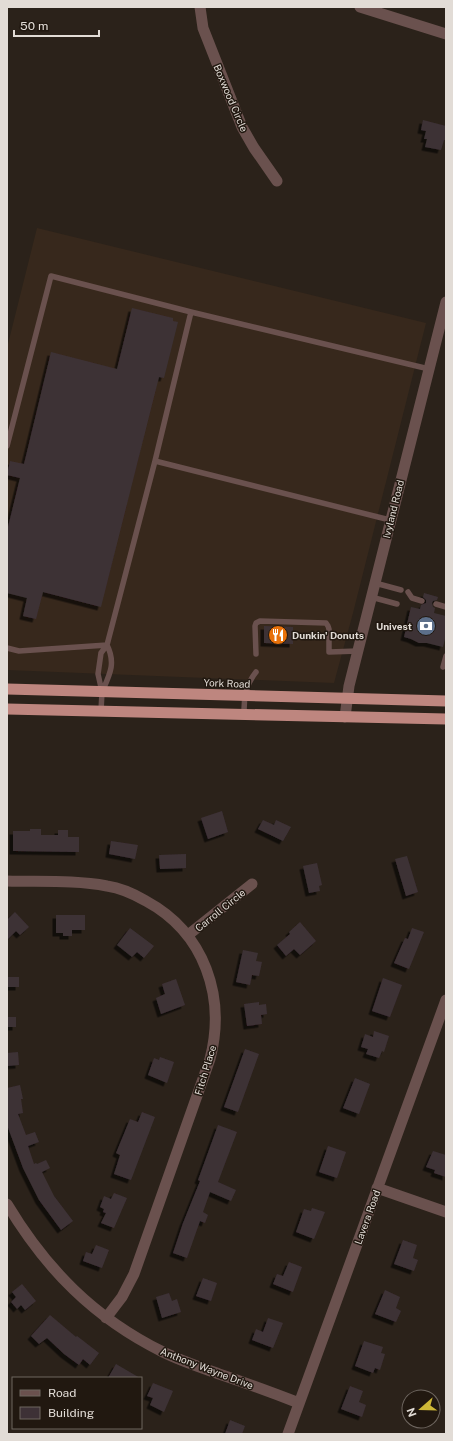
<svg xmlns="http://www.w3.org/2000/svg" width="453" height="1441" font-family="'Public Sans',sans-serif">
  <defs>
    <filter id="shadow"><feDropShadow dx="-3.5" dy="3.5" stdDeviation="0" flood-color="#0009"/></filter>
  </defs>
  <rect width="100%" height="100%" fill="#2b221a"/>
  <path fill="#37281c" d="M37,228L426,323L353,613L334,683L7,670V348Z"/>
  <path fill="#3d3136" filter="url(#shadow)" d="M423,120L446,126V140H444L441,150L425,147L427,139H424L426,131L421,130Z
    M132,308L173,318V321L178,322L164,378L159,377L101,607L43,592L36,619L23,616L27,598L7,593V531L20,478L7,475L10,461L24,464L51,352L117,369Z
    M424,593L438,597L437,600L433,601L432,603L433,607L435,608L434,613L446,616V635L443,647L427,643H419L411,639L404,637L411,607L420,609L421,605L426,603V600L423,597Z
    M264,626L293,627V644L264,643Z
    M222,811L228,832L208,839L201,818Z
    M263,820L274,825L276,820L291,827L283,841L258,829Z
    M30,829H41V835H58V830H68V837H79V852L13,851V831H30Z
    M111,841L138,845L135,859L109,854Z
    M186,854V868L160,869L159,855Z
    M407,856L418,892L406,896L395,859Z
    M317,863L322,885L319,886L320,891L309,893L303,866Z
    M15,912L29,927L20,935L16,931L7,940V920Z
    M56,915H85V930H72V936H63V933H56Z
    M300,922L316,941L300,955L294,949L286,956L277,945L290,934L289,932Z
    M130,928L154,946L144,958L137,952L132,957L117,945Z
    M412,928L424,932L409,969L394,963L405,938L408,939Z
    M243,950L258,953L256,961L262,962L259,976L252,975L250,985L236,982Z
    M7,977H19V987H7Z
    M383,978L402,985L390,1017L372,1011Z
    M176,979L185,1005L161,1014L156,998L165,994L162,984Z
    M259,1002V1005L266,1004L267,1014L261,1015L262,1024L247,1026L244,1004Z
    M7,1017H16V1027H7Z
    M374,1031L389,1036L384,1052L382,1051L379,1058L366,1054L368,1049L361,1047L365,1034L373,1037Z
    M245,1049L259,1054L238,1112L224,1107Z
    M18,1052L19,1065L7,1066V1053Z
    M160,1057L174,1062L167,1083L148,1075L154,1058L159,1060Z
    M355,1078L370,1084L359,1114L343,1108Z
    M20,1085L23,1099H21L23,1113L18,1114L26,1135L35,1132L39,1142L28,1146L34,1164L36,1163L37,1164L46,1160L50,1168L42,1172L54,1196L73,1221L61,1230L39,1200L23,1168L7,1125V1088Z
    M142,1112L155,1117L131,1180L114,1174L120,1155L116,1153L130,1119L138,1122Z
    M218,1125L237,1132L218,1182L236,1190L231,1201L210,1192L203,1212L208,1215L205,1223L200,1221L187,1258L173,1253L183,1223L200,1181L198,1180Z
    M328,1146L346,1152L337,1178L319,1172Z
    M433,1151L446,1155V1177L434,1173L435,1170L426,1167Z
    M114,1193L127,1198L114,1228L101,1223L106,1213L103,1212L104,1209L100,1207L104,1196L111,1199Z
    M312,1208L325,1212L314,1239L296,1232L304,1209L311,1211Z
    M403,1240L417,1245L413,1258L418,1260L414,1271L394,1264Z
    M96,1245L109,1250L102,1268L83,1261L86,1252L92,1254Z
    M289,1262L302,1267L293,1292L273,1284L277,1274L283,1276Z
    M203,1278L217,1283L211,1301L196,1296Z
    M22,1284L36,1301L25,1310L21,1305L17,1309L11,1302L16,1297L12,1292Z
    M385,1290L400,1297L396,1308L401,1311L396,1322L375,1314Z
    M169,1293L172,1301L177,1299L181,1312L162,1318L156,1297Z
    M50,1315L76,1337L77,1336L99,1353L90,1365L83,1359L79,1365L64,1354L47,1338L39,1344L31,1336Z
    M268,1318L283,1323L273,1348L252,1340L256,1329L263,1332Z
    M364,1341L383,1347L381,1353L385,1354L380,1370L375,1368L373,1373L355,1366Z
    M116,1364L140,1378H108Z
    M153,1383L173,1391L164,1412L150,1405L153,1398L147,1396Z
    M350,1386L363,1391L359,1402L366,1405L362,1417L341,1409Z
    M230,1420L245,1426L242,1434H225Z"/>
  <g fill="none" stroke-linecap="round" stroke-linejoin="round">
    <path stroke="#6a514e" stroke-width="5.5" d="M7,446L51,276L191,312L429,369
      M155,461L390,520
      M375,583L401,590
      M408,592L412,598L422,601
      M371,597L397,604
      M436,604L446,607
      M7,648L19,651L107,645
      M256,654L255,626L256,623L260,621L326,623L328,626L329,629V652L358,651
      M443,667L446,656
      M102,692C110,674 116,663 107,645
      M101,711L102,692L98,674L101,653L107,645L155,461L191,312
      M244,715C244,697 245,686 256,672"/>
    <path stroke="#6a514e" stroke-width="11" d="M200,7L203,28L242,127L254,148L277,181
      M360,7L446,34
      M345,717L349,686L446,302
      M7,881C40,882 75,880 107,886C121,888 134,894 146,901C205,933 226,997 210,1059L134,1274L122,1297L106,1318
      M188,935L252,884
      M377,1188L446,1212
      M7,1204C46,1269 94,1318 163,1352C181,1361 200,1367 219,1374C246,1383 273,1393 299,1403
      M288,1434L446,1000"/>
    <path stroke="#be867f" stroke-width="11" d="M7,689L446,701
      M7,709L446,719"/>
  </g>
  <defs>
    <g id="bank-disc" transform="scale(1)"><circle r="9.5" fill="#5c6f8a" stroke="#211810"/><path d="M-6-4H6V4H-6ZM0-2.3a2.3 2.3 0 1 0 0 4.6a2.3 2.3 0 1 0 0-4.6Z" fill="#fff"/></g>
    <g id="restaurant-disc" transform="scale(1)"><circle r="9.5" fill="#e8710a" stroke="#211810"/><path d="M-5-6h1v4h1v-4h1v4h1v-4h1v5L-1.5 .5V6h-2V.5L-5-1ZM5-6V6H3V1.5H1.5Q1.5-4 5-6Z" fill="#fff"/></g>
  </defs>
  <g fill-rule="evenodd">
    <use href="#bank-disc" x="426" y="626"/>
    <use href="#restaurant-disc" x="278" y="635"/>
  </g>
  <g text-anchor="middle" stroke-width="3" stroke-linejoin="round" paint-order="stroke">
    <g font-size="10" fill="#e2dcd6" stroke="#211810">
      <text transform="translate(231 98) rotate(67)" y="4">Boxwood Circle</text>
      <text transform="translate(393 509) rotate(-76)" y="4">Ivyland Road</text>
      <text transform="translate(227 683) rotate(2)" y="4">York Road</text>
      <text transform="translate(220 910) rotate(-39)" y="4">Carroll Circle</text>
      <text transform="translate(205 1070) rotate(-73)" y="4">Fitch Place</text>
      <text transform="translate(367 1217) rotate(-70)" y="4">Lavera Road</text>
      <text transform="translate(207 1368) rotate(21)" y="4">Anthony Wayne Drive</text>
    </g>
    <g font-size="10" font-weight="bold" fill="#e2dcd6" stroke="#211810" text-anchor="end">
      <text x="412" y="630">Univest</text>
      <text x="292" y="639" text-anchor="start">Dunkin' Donuts</text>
    </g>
  </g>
  <rect width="453" height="1441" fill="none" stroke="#e2dcd6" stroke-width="16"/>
  <rect x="12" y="1377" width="130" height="52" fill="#211810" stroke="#6e665f"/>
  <rect x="20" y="1390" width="20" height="6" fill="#6a514e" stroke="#6e665f"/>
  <text x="48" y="1397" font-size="12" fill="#e2dcd6">Road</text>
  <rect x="20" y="1407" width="20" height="12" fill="#3d3136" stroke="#6e665f"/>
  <text x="48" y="1417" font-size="12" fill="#e2dcd6">Building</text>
  <g transform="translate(421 1409) rotate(250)"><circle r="19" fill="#211810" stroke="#6e665f"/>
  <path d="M0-3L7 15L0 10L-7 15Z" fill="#ceb837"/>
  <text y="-6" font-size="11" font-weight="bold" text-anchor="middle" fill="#e2dcd6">N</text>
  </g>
  <path d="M14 30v6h85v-6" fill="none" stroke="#e2dcd6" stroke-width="2"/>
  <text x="20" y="30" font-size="12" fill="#e2dcd6" stroke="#211810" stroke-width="3" paint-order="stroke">50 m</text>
</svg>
